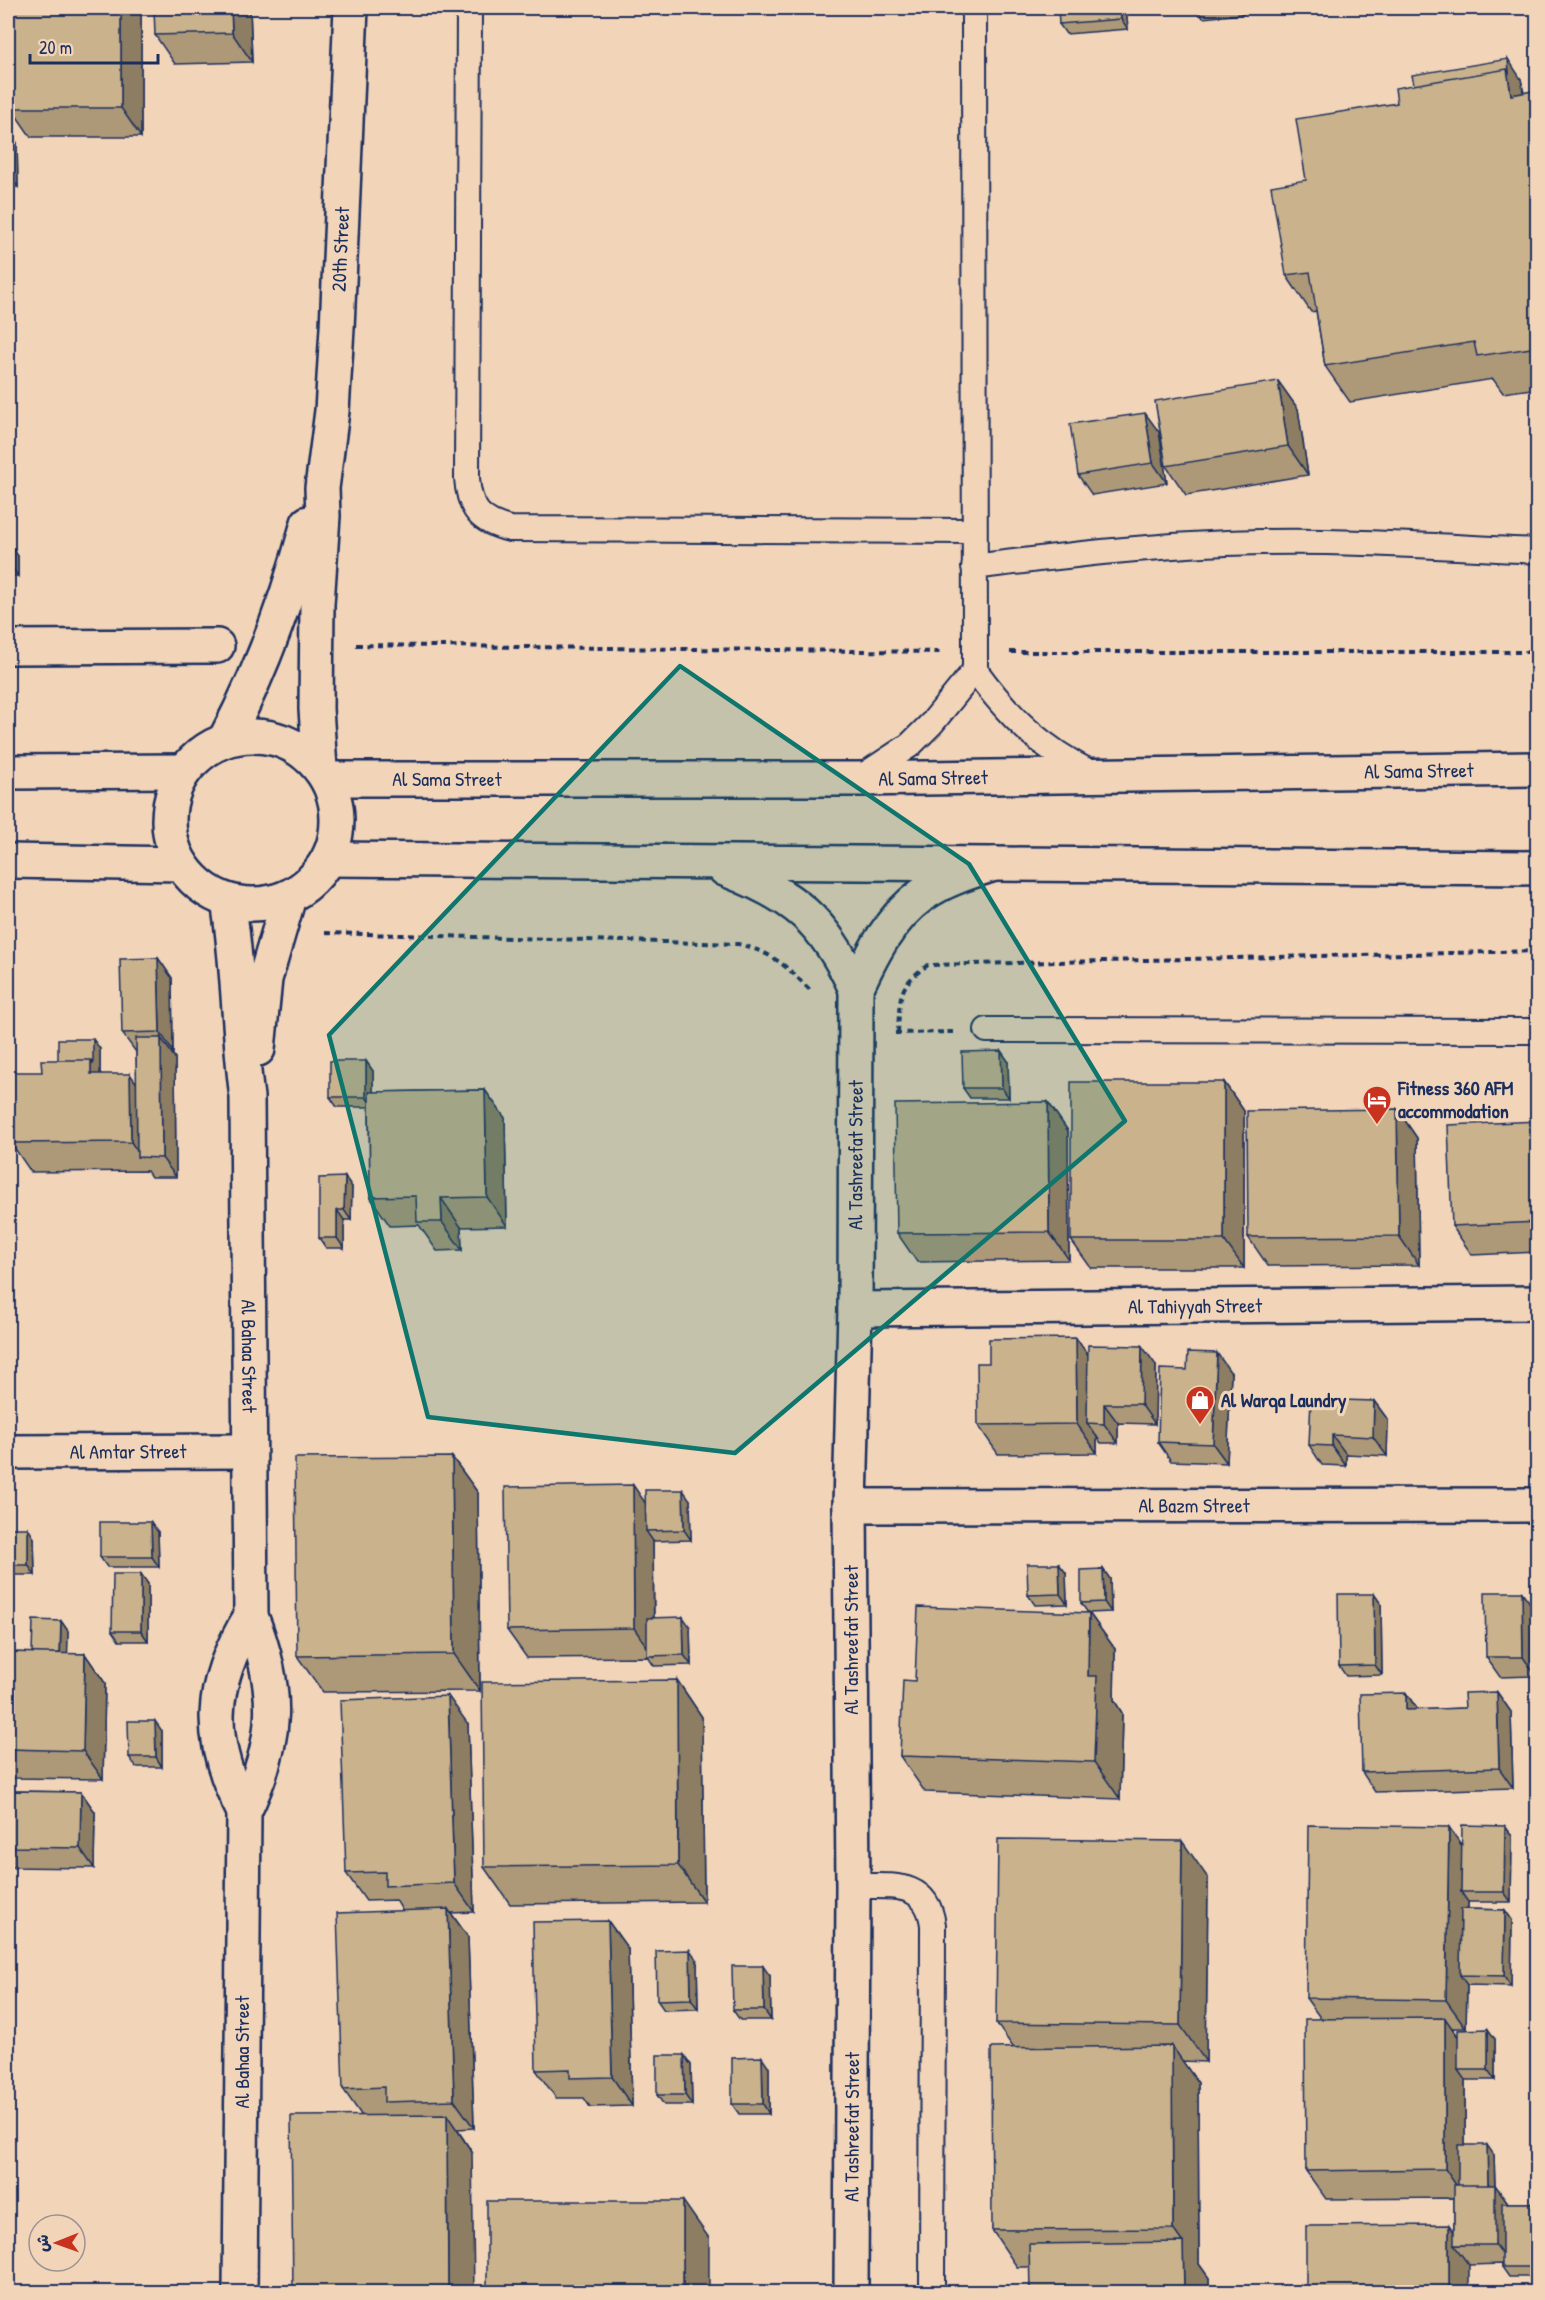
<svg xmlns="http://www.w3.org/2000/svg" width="1545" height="2300" font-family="'Patrick Hand','Playpen Sans Arabic',sans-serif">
  <rect width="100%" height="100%" fill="#f2d5b9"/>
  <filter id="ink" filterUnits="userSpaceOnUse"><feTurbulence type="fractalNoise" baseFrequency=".0167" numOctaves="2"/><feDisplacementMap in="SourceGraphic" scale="12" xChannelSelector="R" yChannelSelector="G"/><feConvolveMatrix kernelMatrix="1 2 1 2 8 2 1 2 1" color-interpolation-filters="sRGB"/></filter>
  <g filter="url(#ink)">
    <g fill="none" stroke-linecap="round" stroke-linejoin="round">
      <g stroke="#1b2f5e" stroke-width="28">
        <path id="service" d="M469,8L467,478C469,509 480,522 510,529L974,531
          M974,8L975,670C1010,718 1040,747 1093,774
          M974,567C1068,555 1164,544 1260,542C1352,540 1445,547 1538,551
          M860,778L910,745L932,723L975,670
          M987,1030L1538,1031
          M853,1886C888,1887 927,1878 933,1925L932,2292"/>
      </g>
      <g stroke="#1b2f5e" stroke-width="38">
        <g id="minor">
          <path d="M8,647L217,646"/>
          <circle cx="253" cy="820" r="84"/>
          <path d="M225,740C262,670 288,598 308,523"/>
          <path id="s1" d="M320,768L316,709L317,604L323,516L322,488L332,411L337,328L351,8"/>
          <path d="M8,772L184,771"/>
          <path id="s2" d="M327,779H858L1538,769"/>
          <path d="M329,859L1538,868"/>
          <path d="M8,861L181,864"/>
          <path d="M725,869C795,896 824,920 856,989"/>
          <path id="s3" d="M228,901C239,966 238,1032 247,1097L251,1616C280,1690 279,1740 244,1812L240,2292"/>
          <path d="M258,1049L265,979L289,897"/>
          <path id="s4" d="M855,1309L1538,1303"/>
          <path id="s5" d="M8,1452L249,1451"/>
          <path id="s6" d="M850,1506L1538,1505"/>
          <path d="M244,1812C206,1740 208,1685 251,1616"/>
          <path id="s7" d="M851,2292L853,1886L850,1506L855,1309L856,989C872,954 890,918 922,895C943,880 969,872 994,864"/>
        </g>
      </g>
      <path stroke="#1b2f5e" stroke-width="4" stroke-dasharray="6 4.5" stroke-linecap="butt" d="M356,645L940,652
        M1010,652H1538
        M325,933L738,944C774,953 786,966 812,992
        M895,1033L953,1032
        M898,1033C900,997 897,986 928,965L1538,951"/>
      <use href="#service" stroke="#f2d5b9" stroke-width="24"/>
      <use href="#minor" stroke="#f2d5b9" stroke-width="33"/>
    </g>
    <path fill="#ad9978" stroke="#1b2f5e" stroke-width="1.5" d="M141,8V137H31L11,108V57H8V12Z
      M250,8L252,62L175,64L155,35Z
      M1126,8L1128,29L1066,34L1059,24Z
      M1196,8H1242V14L1203,18Z
      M1521,79L1524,93L1538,90V388L1503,393L1493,379L1350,402L1325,366L1316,311L1311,312L1286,275L1306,180L1397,103Z
      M8,133H10L17,143L18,187H8Z
      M1278,381L1298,409L1308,475L1186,495L1166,466Z
      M1159,432L1167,483L1092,495L1078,475Z
      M8,506L9,508L10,546H11L18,556V576H8Z
      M158,958L172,978L173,1052H171L175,1058L176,1177H151L147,1171L31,1172L11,1143L42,1072L58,1060L100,1049V1074L137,1083L136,1052L122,1033Z
      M1001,1051L1008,1061L1009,1098H970L963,1088Z
      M366,1061L373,1071V1092L485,1090L505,1118L507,1226L461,1227L462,1250L437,1251L419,1225L390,1226L370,1197L369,1107H337L330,1097Z
      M1224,1082L1244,1111V1268H1091L1071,1240Z
      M1048,1102L1068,1131L1069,1260L917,1262L897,1233Z
      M1397,1109L1417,1138L1419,1265L1268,1266L1248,1237Z
      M1538,1121V1252L1472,1255L1452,1226Z
      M345,1177L352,1187L351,1220H344V1248H326L319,1238Z
      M1076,1338L1088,1356L1156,1365L1155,1424L1118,1423V1443H1101L1097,1437V1453L998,1454L978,1425L989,1363Z
      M1231,1373L1227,1463L1171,1461L1158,1442Z
      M1374,1401L1388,1420L1387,1456L1346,1454V1466L1322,1465L1309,1445Z
      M452,1457L478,1493L480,1691L323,1692L297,1656Z
      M690,1500L691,1540L653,1541L654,1618L690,1627L691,1665L654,1666L648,1657L527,1658L507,1630L645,1503Z
      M8,1528L34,1538L35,1575H8Z
      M158,1532L159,1567H107L100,1557Z
      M1059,1564L1066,1573L1067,1604L1035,1605L1028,1595Z
      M1103,1569L1110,1579L1111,1612L1089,1613L1115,1649L1114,1700L1122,1713L1120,1799L925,1792L900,1756L915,1681L1088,1613L1081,1603Z
      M141,1574L148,1584V1641H119L112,1631Z
      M1374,1594L1381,1604L1382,1675L1346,1676L1339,1666Z
      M1536,1611V1676L1500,1677L1486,1657Z
      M61,1621L68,1631L67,1654H85L105,1683L103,1779L8,1778V1652L32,1653Z
      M677,1680L702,1717L704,1902L510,1904L484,1867Z
      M1497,1692L1511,1712L1513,1788L1375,1792L1362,1772L1406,1693L1418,1710L1465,1708Z
      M468,1724L474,1912L451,1913L468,1937L474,2128L457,2129L472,2152L362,2116L343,2089L402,1910L396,1900L366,1901L346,1873Z
      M162,1731V1767H136L129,1757Z
      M8,1791L81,1792L95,1812L94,1868L8,1867Z
      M1505,1826L1512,1836L1511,1902H1468V1909L1505,1910L1512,1920L1511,1986L1467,1985L1466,2028H1452L1458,2036L1495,2039V2080H1465V2145L1494,2155L1495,2185L1508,2203H1532L1538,2211V2277H1509L1502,2267V2264L1469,2265L1306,2292L1454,2233V2198L1326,2199L1306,2171L1321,2019L1306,1998L1462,1846Z
      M1208,1878L1206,2062L1182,2061L1198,2083L1199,2264L1209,2278V2292H1030V2267H1017L992,2230L1013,2047L996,2023Z
      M608,1921L628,1949L632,2106L590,2107L584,2098H556L536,2070Z
      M697,1960L698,2009L664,2010L657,2000Z
      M770,1976L771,2020H740L733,2010Z
      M684,2055L691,2065L692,2105H664L657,2095Z
      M769,2067V2114H739L732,2104Z"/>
    <path fill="#8d7d62" stroke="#1b2f5e" stroke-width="1.5" d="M121,8H141V137L121,108Z
      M231,8H250L252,62L232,33Z
      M1120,8H1126L1128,29L1121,19Z
      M1238,8H1242V14Z
      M1508,59L1521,79L1523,92L1533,106L1511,95L1507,69Z
      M10,133L17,143L18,187L11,177Z
      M1278,381L1298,409L1308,475L1288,446Z
      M1145,413L1159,432L1167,483L1153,463Z
      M8,506L9,508L10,556L8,553Z
      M11,546L18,556V576L11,566Z
      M158,958L172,978L173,1052L160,1032Z
      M161,1038L175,1058L176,1177L162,1158Z
      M93,1039L100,1049V1073L111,1089L91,1074V1060Z
      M1001,1051L1008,1061L1009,1098L1002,1088Z
      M366,1061L373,1071V1107L366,1097Z
      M130,1074L150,1102L141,1157L131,1142Z
      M1224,1082L1244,1111V1268L1224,1240Z
      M485,1090L505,1118L507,1226L487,1197Z
      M1048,1102L1068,1131L1069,1260L1049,1232Z
      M1397,1109L1417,1138L1419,1265L1399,1236Z
      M345,1177L352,1187L351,1220L344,1210Z
      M441,1198L461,1227L462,1250L442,1222Z
      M337,1210L344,1220V1248L337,1238Z
      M1076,1338L1096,1366L1087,1423L1097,1437V1453L1077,1424Z
      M1142,1346L1156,1365L1155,1424L1141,1404Z
      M1217,1353L1231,1373L1227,1463L1213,1444Z
      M1374,1401L1388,1420L1387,1456L1373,1437Z
      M1104,1404L1118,1423V1443L1104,1424Z
      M1332,1435L1346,1454V1466L1332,1446Z
      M452,1457L478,1493L480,1691L454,1654Z
      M633,1485L653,1514L646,1531L653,1541L654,1657L634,1628Z
      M683,1490L690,1500L691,1540L684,1530Z
      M151,1522L158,1532L159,1567L152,1557Z
      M28,1528L34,1538L35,1575L28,1565Z
      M1059,1564L1066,1573L1067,1604L1060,1594Z
      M1103,1569L1110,1579L1111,1612L1104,1602Z
      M141,1574L148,1584V1641L141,1631Z
      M1522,1592L1536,1611V1676L1523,1657Z
      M1374,1594L1381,1604L1382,1675L1375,1665Z
      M1089,1613L1115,1649L1114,1700L1122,1713L1120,1799L1094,1762L1088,1676Z
      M683,1617L690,1627L691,1665L684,1655Z
      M61,1621L68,1631L67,1682L60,1672Z
      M85,1654L105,1683L103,1779L83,1751Z
      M677,1680L702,1717L704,1902L678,1865Z
      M1497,1692L1511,1712L1513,1788L1499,1768Z
      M1406,1693L1419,1712L1406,1710Z
      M448,1696L468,1724L474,1912L454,1883Z
      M155,1721L162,1731V1767L156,1757Z
      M81,1792L95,1812L94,1868L80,1848Z
      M1505,1826L1512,1836L1511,1902L1504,1892Z
      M1449,1827L1469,1856L1461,1892L1468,1902L1467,1975H1460L1467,1985L1466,2028L1446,2000Z
      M1182,1841L1208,1878L1206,2062L1180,2025Z
      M448,1909L468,1937L474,2128L454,2100Z
      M1505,1910L1512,1920L1511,1986L1504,1976Z
      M608,1921L628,1949L632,2106L612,2077Z
      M690,1950L697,1960L698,2009L691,1999Z
      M763,1966L770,1976L771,2020L764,2010Z
      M1445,2018L1465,2047L1458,2070L1465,2080V2198L1445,2169Z
      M1488,2029L1495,2039V2080L1488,2070Z
      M1172,2046L1198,2083L1199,2264L1209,2278V2292H1184L1183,2243L1173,2229Z
      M684,2055L691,2065L692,2105L685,2095Z
      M762,2057L769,2067V2114L763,2104Z
      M447,2115L472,2152L474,2292H448Z
      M1487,2145L1494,2155L1495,2192V2185L1509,2204V2264L1495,2245L1488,2188Z
      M683,2201L709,2238V2292H683Z
      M1532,2203L1538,2211V2273L1533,2267Z
      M1449,2225L1463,2245H1454L1469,2265V2292H1449Z"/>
    <path fill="#c9b28c" stroke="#1b2f5e" stroke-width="1.5" d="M12,8H121V108H11Z
      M154,8H231L232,33L155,35Z
      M1058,8H1120L1121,19L1059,24Z
      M8,12H11L10,47H8Z
      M1508,59L1509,72L1507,69L1414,85L1412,75Z
      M1507,69L1511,95L1538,90V347L1477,356L1474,342L1325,366L1310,272L1286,275L1271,186L1306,180L1296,119L1397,103L1395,88Z
      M8,133H10L11,177H8Z
      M1278,381L1288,446L1166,466L1155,401Z
      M1145,413L1153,463L1078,475L1070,424Z
      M8,546H11V566H8Z
      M158,958L160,1032L122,1033L120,959Z
      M136,1038H161L162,1158L137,1157Z
      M58,1039H93V1063L91,1060H58Z
      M1001,1051L1002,1088H963L962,1052Z
      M41,1060H91V1074H130L131,1142L11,1143L10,1072H42Z
      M330,1061H366V1097H330Z
      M1071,1082H1224V1240H1071Z
      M485,1090L487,1197L441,1198L442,1222H417L416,1196L370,1197L369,1092Z
      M1048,1102L1049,1232L897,1233L895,1104Z
      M1397,1109L1399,1236L1248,1237L1247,1111Z
      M1538,1121V1222L1452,1226L1448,1125Z
      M345,1177L344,1210H337V1238H319V1178Z
      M1076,1338L1077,1424L978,1425L977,1363H989V1339Z
      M1088,1345L1142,1346L1141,1404H1104V1424L1087,1423Z
      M1188,1352L1217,1353L1213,1444L1158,1442L1160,1369L1187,1370Z
      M1311,1399L1374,1401L1373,1437L1332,1435V1446L1309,1445Z
      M452,1457L454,1654L297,1656L295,1458Z
      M633,1485L634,1628L507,1630L505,1487Z
      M645,1490H683L684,1530L646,1531Z
      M100,1522H151L152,1557H100Z
      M8,1528H28V1565H8Z
      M1027,1564H1059L1060,1594L1028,1595Z
      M1103,1569L1104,1602L1081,1603V1570Z
      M113,1574H141V1631H112Z
      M1485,1592H1522L1523,1657H1486Z
      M1338,1594H1374L1375,1665L1339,1666Z
      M918,1607L1089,1613L1088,1676H1097L1094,1762L900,1756L903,1680L915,1681Z
      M683,1617L684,1655L647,1656V1618Z
      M33,1620L61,1621L60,1653H32Z
      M8,1652L85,1654L83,1751L8,1749Z
      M677,1680L678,1865L484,1867L482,1682Z
      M1497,1692L1499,1768L1362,1772L1360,1694L1406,1693V1710L1465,1708L1464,1693Z
      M448,1696L454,1883L385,1886V1872L346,1873L340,1700Z
      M128,1721H155L156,1757H129Z
      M8,1791L81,1792L80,1848L8,1847Z
      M1308,1825L1449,1827L1446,2000L1306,1998Z
      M1462,1825L1505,1826L1504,1892H1461Z
      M998,1839L1182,1841L1180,2025L996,2023Z
      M448,1909L454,2100L384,2102V2087L343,2089L337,1913Z
      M1461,1909L1505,1910L1504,1976L1460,1975Z
      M608,1921L612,2077L570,2078V2069L536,2070L533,1922Z
      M690,1950L691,1999L657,2000L656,1951Z
      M732,1966H763L764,2010H733Z
      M1445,2018V2169L1306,2171L1305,2019Z
      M1488,2029V2070H1458V2030Z
      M1172,2046L1173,2229L992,2230L991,2048Z
      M657,2055H684L685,2095H657Z
      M762,2057L763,2104H732V2058Z
      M447,2115L448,2292H293L291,2116Z
      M1458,2145H1487L1488,2185H1458Z
      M1454,2185H1495V2245H1454Z
      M487,2201H683V2292H487Z
      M1502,2203H1532L1533,2267H1502Z
      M1449,2225V2292H1306V2226Z
      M1183,2242L1184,2292H1030L1029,2244Z"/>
  </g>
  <path fill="#0f766e" fill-opacity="0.2" stroke="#0f766e" stroke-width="4.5" stroke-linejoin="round" d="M680,666L969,864L1125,1121L735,1453L428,1417L329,1035Z"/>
  <defs>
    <g id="hotel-pin" transform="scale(1.5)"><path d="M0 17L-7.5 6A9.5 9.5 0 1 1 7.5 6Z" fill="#c8321e" stroke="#f2d5b9"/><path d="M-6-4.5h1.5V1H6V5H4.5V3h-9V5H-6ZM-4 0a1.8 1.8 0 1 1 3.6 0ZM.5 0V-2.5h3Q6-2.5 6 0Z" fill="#fff"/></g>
    <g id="shop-pin" transform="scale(1.5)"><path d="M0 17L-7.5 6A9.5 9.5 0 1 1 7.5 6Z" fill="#c8321e" stroke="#f2d5b9"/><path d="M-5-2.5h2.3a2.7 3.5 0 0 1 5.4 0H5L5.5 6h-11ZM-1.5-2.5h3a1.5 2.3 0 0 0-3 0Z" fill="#fff"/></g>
  </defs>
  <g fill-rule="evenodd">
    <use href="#hotel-pin" x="1377" y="1100"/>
    <use href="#shop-pin" x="1200" y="1400"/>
  </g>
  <g text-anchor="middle" stroke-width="6" stroke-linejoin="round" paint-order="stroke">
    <g font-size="20" fill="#1b2f5e" stroke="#f2d5b9">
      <text dy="7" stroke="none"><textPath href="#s1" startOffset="520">20th Street</textPath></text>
      <text dy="7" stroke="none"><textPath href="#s2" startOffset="1092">Al Sama Street</textPath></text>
      <text dy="7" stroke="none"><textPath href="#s2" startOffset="606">Al Sama Street</textPath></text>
      <text dy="7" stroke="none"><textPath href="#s2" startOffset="120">Al Sama Street</textPath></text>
      <text dy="7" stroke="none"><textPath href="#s7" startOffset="1137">Al Tashreefat Street</textPath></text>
      <text dy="7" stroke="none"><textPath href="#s4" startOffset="340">Al Tahiyyah Street</textPath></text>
      <text dy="7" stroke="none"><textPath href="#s3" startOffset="456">Al Bahaa Street</textPath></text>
      <text dy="7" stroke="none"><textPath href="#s5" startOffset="120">Al Amtar Street</textPath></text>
      <text dy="7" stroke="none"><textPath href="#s6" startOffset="344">Al Bazm Street</textPath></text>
      <text transform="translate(851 1640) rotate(-90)" y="7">Al Tashreefat Street</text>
      <text transform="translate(242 2052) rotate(-90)" y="7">Al Bahaa Street</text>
      <text dy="7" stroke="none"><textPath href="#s7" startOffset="165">Al Tashreefat Street</textPath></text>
    </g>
    <g font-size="20" font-weight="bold" fill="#1b2f5e" stroke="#f2d5b9" text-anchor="start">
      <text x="1398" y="1095">Fitness 360 AFM<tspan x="1398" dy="23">accommodation</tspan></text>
      <text x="1221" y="1407">Al Warqa Laundry</text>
    </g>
  </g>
  <rect width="1545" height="2300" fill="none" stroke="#f2d5b9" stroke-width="30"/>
  <rect x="15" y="15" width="1515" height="2270" fill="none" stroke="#1b2f5e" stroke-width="2" filter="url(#ink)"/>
  <g transform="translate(57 2243) rotate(269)"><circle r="28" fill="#f2d5b9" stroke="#9c9395" stroke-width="1.5"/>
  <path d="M0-4.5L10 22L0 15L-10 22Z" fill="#c8321e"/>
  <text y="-9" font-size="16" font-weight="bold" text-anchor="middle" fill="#1b2f5e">ش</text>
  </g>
  <path d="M30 54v9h128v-9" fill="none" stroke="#1b2f5e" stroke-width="3"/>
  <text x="39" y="54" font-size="18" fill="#1b2f5e" stroke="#f2d5b9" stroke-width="4.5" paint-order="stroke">20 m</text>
</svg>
